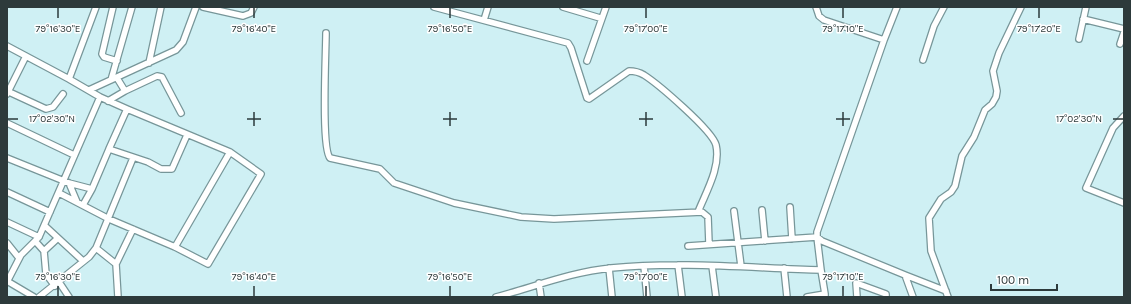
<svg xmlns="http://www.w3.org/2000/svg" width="1131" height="304" font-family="Karla,sans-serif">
  <rect width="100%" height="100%" fill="#cff0f4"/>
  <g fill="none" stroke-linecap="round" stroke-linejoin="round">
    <g stroke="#779699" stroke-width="8">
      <path id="minor" d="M113,7L102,54L104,57L117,61
        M203,7L243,16L251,13L254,7
        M434,7L568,43L571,48L587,98L589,99L629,71C634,71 639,72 644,75C658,84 712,130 716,145C721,167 706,192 698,212
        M563,7L600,18
        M816,7L819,16L824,20L884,40L817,232V237L822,241L905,275L913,297
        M1083,19L1124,29
        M484,20L488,7
        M326,33C326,52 321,148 330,158L380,169L394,183L454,203L521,217L554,219L702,212L708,217L709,244
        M1079,39L1086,7
        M884,40L897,7
        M1120,44L1124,32
        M7,46L69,79L96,7
        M923,60L934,26L944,7
        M587,61L606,7
        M149,63L161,7
        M117,78L125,91L157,76L162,77L181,113
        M111,80L132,7
        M89,90L176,50L183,42L196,7
        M7,91L46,109L53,107L63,94
        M7,94L26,56
        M108,101L125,91
        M127,109L109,149L148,162L161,169H172L187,135
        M1124,116L1113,128L1086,188L1124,203
        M7,123L74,155
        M7,158L69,183L92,189L109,149
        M69,183L77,202
        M7,192L50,212
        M59,193L109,219L175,247L208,264L261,174L230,152L127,109L100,97L69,79
        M83,205L92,189
        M790,207L792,239
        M762,210L765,241
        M734,211L741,266
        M7,222L39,237L100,97
        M45,226L83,261
        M35,241L44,251L46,274L55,286
        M7,243L19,258
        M688,246L817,237L821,270
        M175,247L230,152
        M44,251L58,238
        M116,264L133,229
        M678,265L682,297
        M644,266L647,297
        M712,266L716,297
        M609,268L612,297
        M784,268L787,297
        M905,275L946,291
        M7,281L34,297
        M7,282L21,255L39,237
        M59,282L69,297
        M539,283L541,297
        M39,297L89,257L96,248
        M118,297L116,264L96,248L133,158
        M496,297C534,287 571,272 611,268C680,261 751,268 821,270L825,294
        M807,297L825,294V297
        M857,297L856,283L886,294V297
        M948,297L931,251L929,218L941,199L951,192L955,186L962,156L974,137L985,110L992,104L996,97L997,91L993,71L999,53L1021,7"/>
    </g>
    <use href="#minor" stroke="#fff" stroke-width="5.5"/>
  </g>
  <path fill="none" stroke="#2d3a3b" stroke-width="1.5" d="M58,8V18M254,8V18M450,8V18M646,8V18M843,8V18M1039,8V18M254,112V126M450,112V126M646,112V126M843,112V126M8,119H18M247,119H261M443,119H457M639,119H653M836,119H850M1113,119H1123M58,286V296M254,286V296M450,286V296M646,286V296M843,286V296"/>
  <g font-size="10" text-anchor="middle" fill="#2d3a3b" stroke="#fff" stroke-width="3" stroke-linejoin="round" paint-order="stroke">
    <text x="58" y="32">79°16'30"E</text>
    <text x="254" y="32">79°16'40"E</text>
    <text x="450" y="32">79°16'50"E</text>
    <text x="646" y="32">79°17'00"E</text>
    <text x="843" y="32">79°17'10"E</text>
    <text x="1039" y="32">79°17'20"E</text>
    <text x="52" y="122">17°02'30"N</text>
    <text x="1079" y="122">17°02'30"N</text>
    <text x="58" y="280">79°16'30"E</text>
    <text x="254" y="280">79°16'40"E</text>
    <text x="450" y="280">79°16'50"E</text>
    <text x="646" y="280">79°17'00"E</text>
    <text x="843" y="280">79°17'10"E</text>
  </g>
  <rect width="1131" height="304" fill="none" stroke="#2d3a3b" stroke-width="16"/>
  <path d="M991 284v6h66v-6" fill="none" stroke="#2d3a3b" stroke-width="2"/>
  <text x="997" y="284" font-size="12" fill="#2d3a3b" stroke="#ffffff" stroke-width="3" paint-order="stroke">100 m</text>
</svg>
